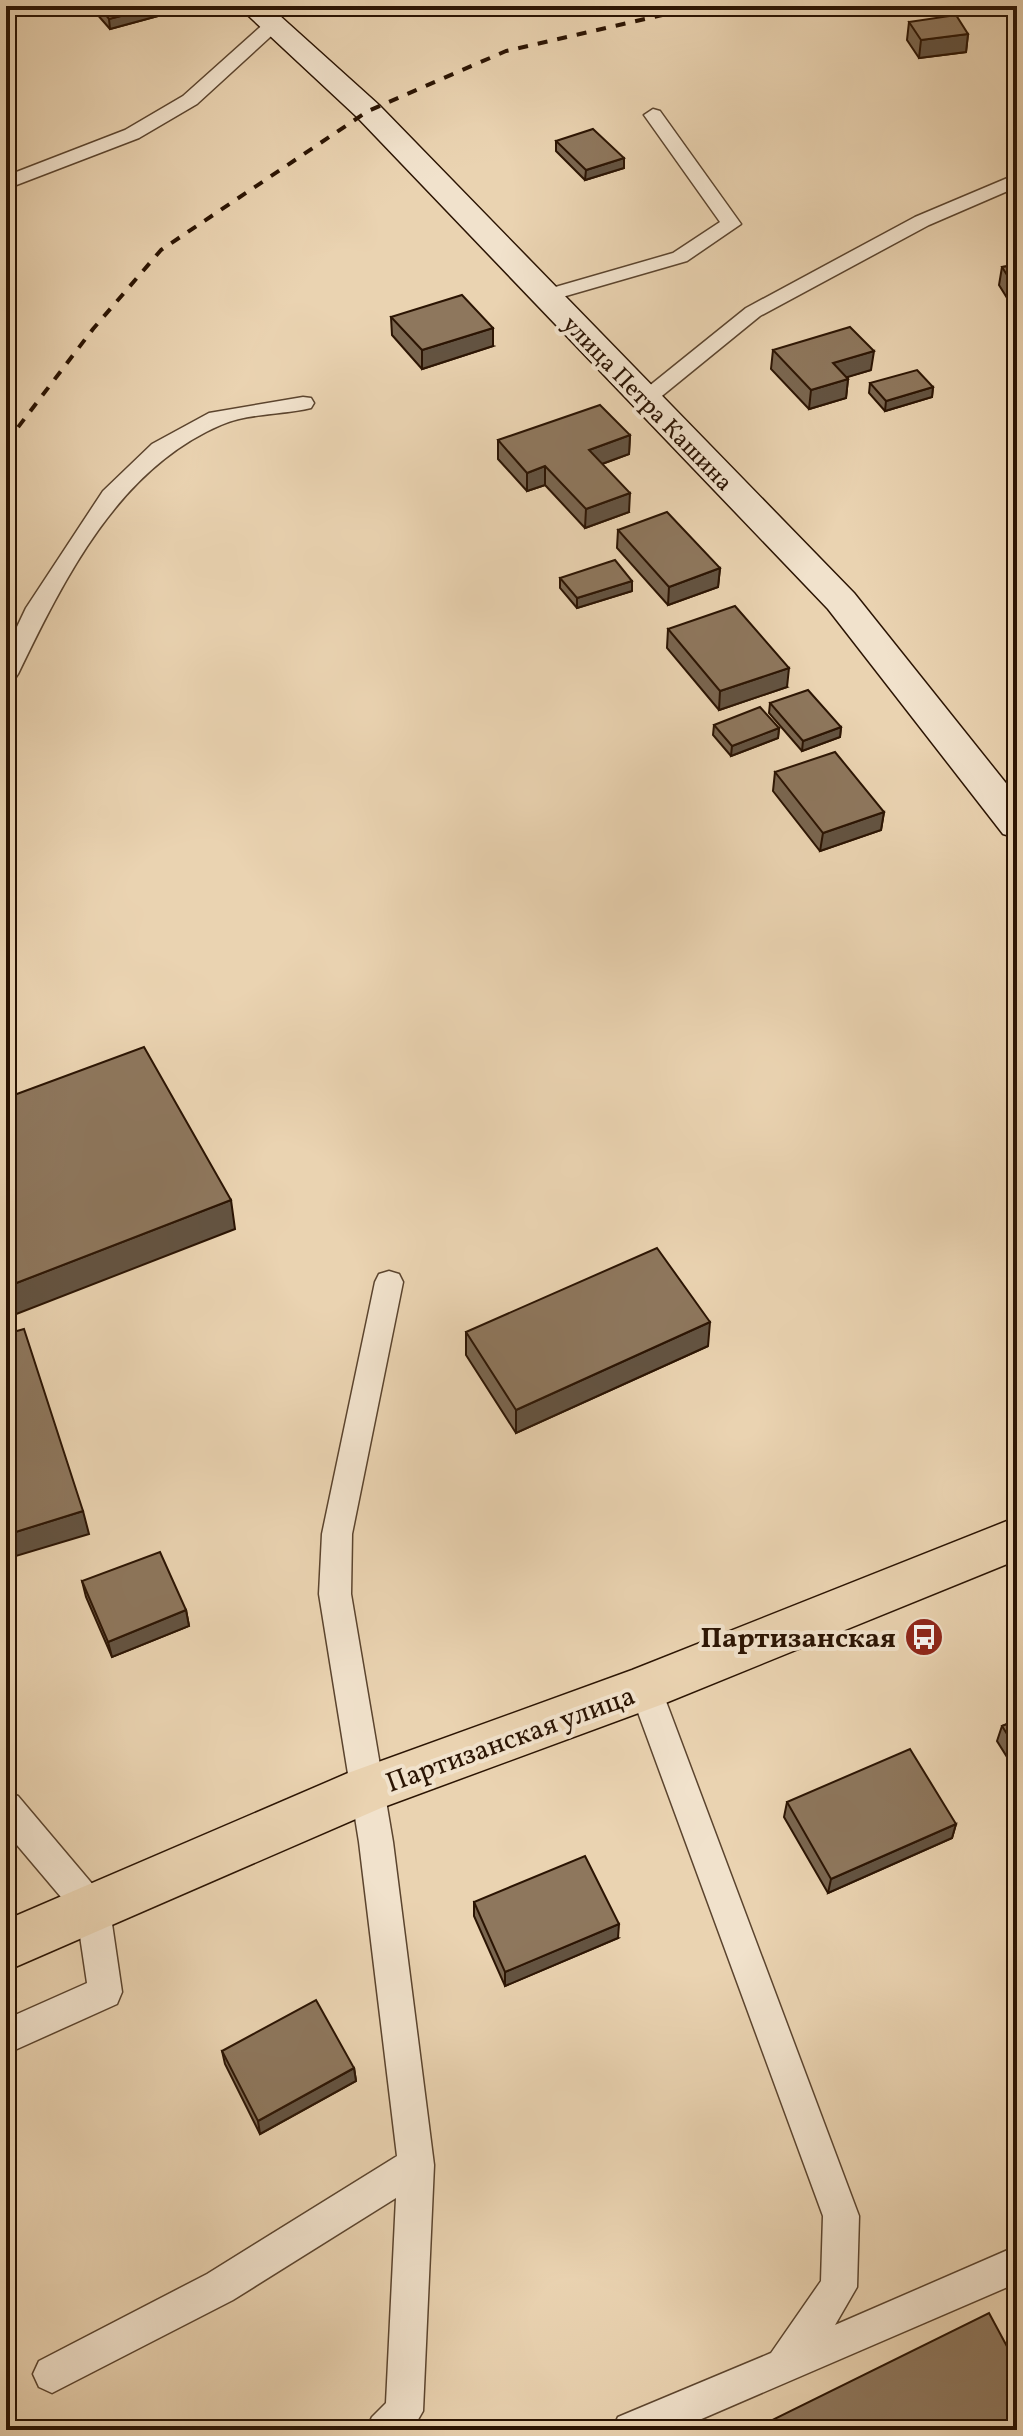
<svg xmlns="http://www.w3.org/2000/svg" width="1023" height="2436" font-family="Vollkorn,serif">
  <rect width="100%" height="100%" fill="#ead3b1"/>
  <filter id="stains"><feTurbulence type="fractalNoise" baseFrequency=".0025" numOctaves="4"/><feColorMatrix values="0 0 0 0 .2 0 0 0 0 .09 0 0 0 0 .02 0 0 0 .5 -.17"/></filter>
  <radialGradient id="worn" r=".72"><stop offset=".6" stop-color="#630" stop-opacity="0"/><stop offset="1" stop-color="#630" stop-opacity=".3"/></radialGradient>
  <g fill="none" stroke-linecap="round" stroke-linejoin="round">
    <g stroke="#5b442e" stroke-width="3">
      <path id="lane" d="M274,19L280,20L283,24L280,28L197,104L139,138L6,189V176L125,130L183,96L268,20Z
        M653,109L660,111L741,224L687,261L552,300H538L535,296L538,292L673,253L720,222L644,115Z
        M1017,174V187L929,225L760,316L652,404H636L633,399L746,308L915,217Z
        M303,397L311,398L314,403L311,408C282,415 248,413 221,425C118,469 64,579 18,674L14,680L6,682V650L26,608L103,491L152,444L209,413Z
        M389,1271L399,1274L403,1282L352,1534L351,1594L393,1842L434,2165L423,2411L412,2430H366L372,2417L386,2403L396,2198L233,2300L52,2393L39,2387L33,2374L39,2361L207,2274L397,2156L359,1842L319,1594L322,1534L375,1282L379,1274Z
        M645,1674L656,1678L661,1688L859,2216L857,2287L835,2325L1017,2246V2283L676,2430H612L618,2417L771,2353L821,2281L823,2216L629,1688L634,1678Z
        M6,1792L18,1796L105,1899L110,1910L122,1992L117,2004L6,2054V2019L87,1983L77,1916L6,1832Z"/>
    </g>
    <g stroke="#2b1403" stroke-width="3">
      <path id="secondary" d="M238,6H269L379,105L854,593L1017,797V838L1003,834L828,609L357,117Z"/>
    </g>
    <g stroke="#2b1403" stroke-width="3">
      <path id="primary" d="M1017,1517V1560L663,1704L381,1808L6,1971V1920L348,1773L632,1670Z"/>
    </g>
    <use href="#lane" fill="#f1e2cc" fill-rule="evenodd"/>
    <use href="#secondary" fill="#f1e2cc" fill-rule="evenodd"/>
    <use href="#primary" fill="#ead3b1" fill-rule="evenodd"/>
    <path stroke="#2b1403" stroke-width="4" stroke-dasharray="10 10" stroke-linecap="butt" d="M6,443L93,329L161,250L368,111L506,51L701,6"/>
  </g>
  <path fill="#7a6650" stroke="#2b1403" stroke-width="2" d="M95,6H156L158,16L110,29L96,13Z
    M909,22L968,34L966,52L919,58L907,40Z
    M556,141L624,158V168L585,180L556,151Z
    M1017,265V314L999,285L1002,267Z
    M391,317L493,346L422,369L392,335Z
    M773,350L871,370L846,377L848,379L846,398L809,409L771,369Z
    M870,383L933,387L932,397L885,411L869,393Z
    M630,435L629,454L602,464L629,512L585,528L545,485L527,491L498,459V440Z
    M618,530L720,568L718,587L668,605L617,548Z
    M560,578L632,591L577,608L560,588Z
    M668,629L787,687L719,710L667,648Z
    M770,703L841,727L840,737L802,751L769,713Z
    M714,725L779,728L778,738L731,756L713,735Z
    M775,772L884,812L881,830L820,851L773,791Z
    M466,1332L708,1346L516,1433L466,1355Z
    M82,1581L186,1610L189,1626L112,1657L86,1597Z
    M1017,1720V1773L997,1741L1002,1726Z
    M787,1802L956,1824L952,1838L828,1893L784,1817Z
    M474,1902L618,1938L505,1986L474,1916Z
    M222,2051L354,2068L356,2081L260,2134L225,2064Z"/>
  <path fill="#635341" stroke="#2b1403" stroke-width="2" d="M157,7L158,16L110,29L109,19Z
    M968,34L966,52L919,58L921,40Z
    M624,158V168L585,180L586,170Z
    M493,328V346L422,369V350Z
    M874,351L871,370L831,382L833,363Z
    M848,379L846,398L809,409L811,390Z
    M933,387L932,397L885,411L886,401Z
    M630,435L629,454L588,469L589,450Z
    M545,466V485L527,491V473Z
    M630,493L629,512L585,528L586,509Z
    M720,568L718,587L668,605L669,587Z
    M632,581V591L577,608V598Z
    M789,668L787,687L719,710L720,691Z
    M841,727L840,737L802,751L803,741Z
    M779,728L778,738L731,756L732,746Z
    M884,812L881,830L820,851L823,833Z
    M231,1200L235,1229L6,1318V1287Z
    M710,1322L708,1346L516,1433V1410Z
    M83,1511L89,1534L6,1559V1535Z
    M186,1610L189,1626L112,1657L108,1642Z
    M956,1824L952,1838L828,1893L831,1879Z
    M619,1924L618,1938L505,1986V1972Z
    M354,2068L356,2081L260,2134L258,2121Z"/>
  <path fill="#8e775d" stroke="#2b1403" stroke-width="2" d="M98,6H156L157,7L109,19Z
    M956,15L968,34L921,40L909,22Z
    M593,129L624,158L586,170L556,141Z
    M1017,265V291L1002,267Z
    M462,295L493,328L422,350L391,317Z
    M850,327L874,351L833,363L848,379L811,390L773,350Z
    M917,370L933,387L886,401L870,383Z
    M600,405L630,435L589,450L630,493L586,509L545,466L527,473L498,440Z
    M667,512L720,568L669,587L618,530Z
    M615,560L632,581L577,598L560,578Z
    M735,606L789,668L720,691L668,629Z
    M808,690L841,727L803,741L770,703Z
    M760,707L779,728L732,746L714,725Z
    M835,752L884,812L823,833L775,772Z
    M144,1047L231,1200L6,1287V1098Z
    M657,1248L710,1322L516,1410L466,1332Z
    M24,1329L83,1511L6,1535V1334Z
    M160,1552L186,1610L108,1642L82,1581Z
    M1017,1720V1750L1002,1726Z
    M910,1749L956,1824L831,1879L787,1802Z
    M585,1856L619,1924L505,1972L474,1902Z
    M316,2000L354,2068L258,2121L222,2051Z
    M989,2313L1017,2365V2430H752Z"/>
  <defs>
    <g id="bus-disc" transform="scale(2)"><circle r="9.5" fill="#8f2418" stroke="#f1e2cc"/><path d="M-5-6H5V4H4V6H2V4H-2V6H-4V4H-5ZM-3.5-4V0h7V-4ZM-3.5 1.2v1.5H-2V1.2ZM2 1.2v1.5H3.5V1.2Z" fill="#fff"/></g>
  </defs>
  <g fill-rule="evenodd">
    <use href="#bus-disc" x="924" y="1637"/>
  </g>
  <g text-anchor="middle" stroke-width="8" stroke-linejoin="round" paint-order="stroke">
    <g font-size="24" fill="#2b1403" stroke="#f1e2cc">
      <text transform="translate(648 403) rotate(46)" y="8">улица Петра Кашина</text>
    </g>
    <g font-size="28" font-weight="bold" fill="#2b1403" stroke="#f1e2cc" text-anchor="end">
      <text x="896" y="1647">Партизанская</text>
    </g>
    <g font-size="28" fill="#2b1403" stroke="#f1e2cc">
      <text transform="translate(510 1738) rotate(-20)" y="10">Партизанская улица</text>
    </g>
  </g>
  <rect width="1023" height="2436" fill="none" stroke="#ead3b1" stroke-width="32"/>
  <rect x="8" y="8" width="1007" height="2420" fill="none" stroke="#2b1403" stroke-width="4"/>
  <rect x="16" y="16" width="991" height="2404" fill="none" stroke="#2b1403" stroke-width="2"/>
  <rect width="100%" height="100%" filter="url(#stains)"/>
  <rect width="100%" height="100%" fill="url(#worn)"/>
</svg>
